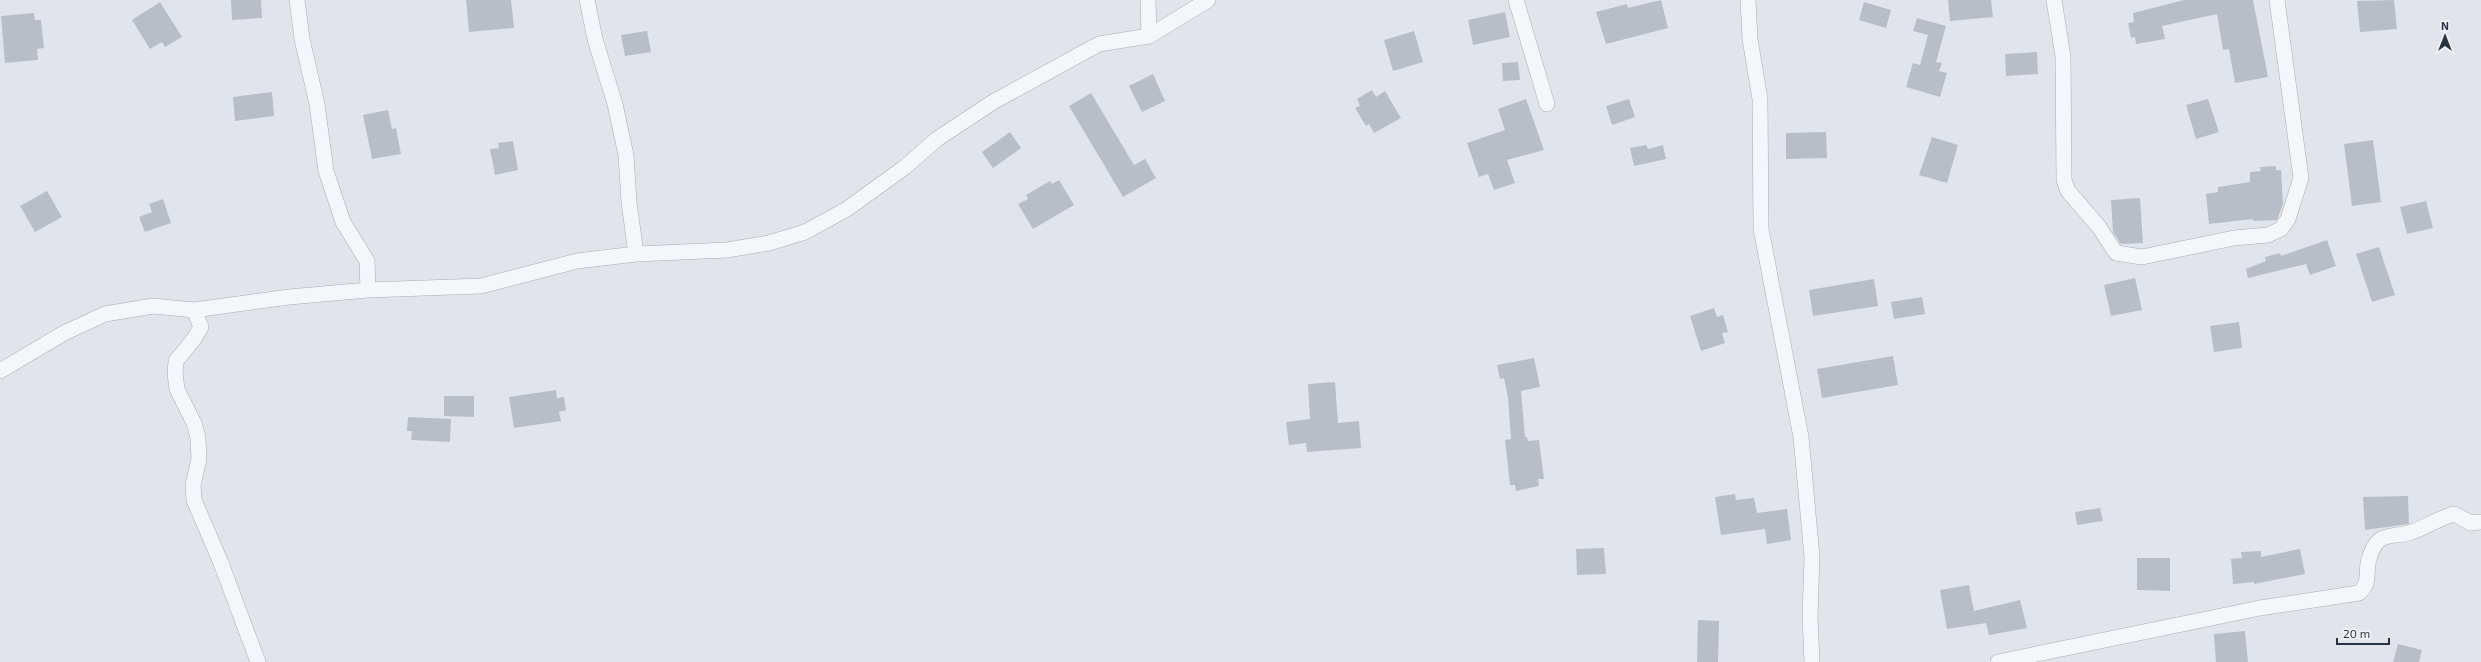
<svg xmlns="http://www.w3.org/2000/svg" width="2481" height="662" font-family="'Exo 2',sans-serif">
  <rect width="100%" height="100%" fill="#e1e5eb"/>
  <path fill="#b8bec8" d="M231,0H261L262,18L232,20Z
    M466,0H511L514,28L469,32Z
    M1661,0L1668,28L1606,44L1596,12L1627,4L1628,8Z
    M1948,0H1991L1993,17L1950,21Z
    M2184,0H2253L2268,77L2235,83L2229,49L2223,50L2217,14L2162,26L2165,39L2136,44L2135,37L2131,38L2128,23L2134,22L2133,13Z
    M2394,0L2397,29L2360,32L2357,1Z
    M160,2L182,37L165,47L162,42L150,49L132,20Z
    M1864,2L1891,10L1886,28L1859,20Z
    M1505,12L1510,37L1473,45L1468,20Z
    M34,13L35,20H41L44,48L37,49L38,60L5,63L1,16Z
    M1917,18L1946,26L1936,62L1942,63L1939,71L1947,73L1940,97L1906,87L1913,63L1920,65L1928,35L1913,31Z
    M647,31L651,52L625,56L621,35Z
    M1414,31L1423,62L1393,71L1384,40Z
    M2037,52L2038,74L2006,76L2005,54Z
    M1518,62L1520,80L1503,81L1502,63Z
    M1153,74L1165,101L1142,112L1129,86Z
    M1372,90L1376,97L1385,91L1401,118L1374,133L1369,124L1366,126L1355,108L1360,106L1357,99Z
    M272,92L274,116L235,121L233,97Z
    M1091,93L1134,165L1145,159L1156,178L1123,197L1069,106Z
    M1526,99L1544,150L1507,160L1515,183L1494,190L1488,174L1479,177L1467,143L1505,130L1498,109Z
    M1629,99L1635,117L1612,125L1606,106Z
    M2208,99L2219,132L2196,139L2186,105Z
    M388,110L392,129L396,128L401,154L372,159L363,115Z
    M1010,132L1021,148L993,168L982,152Z
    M1826,132L1827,158L1786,159V133Z
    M1932,137L1958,145L1947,183L1919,175Z
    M2373,140L2381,202L2352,206L2344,144Z
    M513,141L518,170L495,175L490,149L499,148L498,143Z
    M1646,145L1648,149L1663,145L1666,159L1634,166L1630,148Z
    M2276,166V170H2281L2283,204L2277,220L2253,221V219L2209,224L2206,194L2218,192V187L2250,182V172L2261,171L2260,167Z
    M1059,180L1074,205L1033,229L1018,204L1028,199L1026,195L1050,181L1052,184Z
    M47,191L62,217L35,232L20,206Z
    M2140,198L2143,243L2121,244L2113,232L2111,200Z
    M163,199L171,223L145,232L139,217L152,212L149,204Z
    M2426,201L2433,228L2407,234L2400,207Z
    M2327,240L2336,266L2310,275L2306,264L2248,278L2246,269L2266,261L2265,257L2280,253L2281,256Z
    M2379,247L2395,295L2372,302L2356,254Z
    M2135,278L2142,310L2111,316L2104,285Z
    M1874,279L1878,306L1813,316L1809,290Z
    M1922,297L1925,314L1894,319L1891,302Z
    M1714,308L1717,317L1723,315L1728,332L1722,333L1725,343L1701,351L1690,316Z
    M2239,322L2242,348L2214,352L2210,326Z
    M1893,356L1898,385L1822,398L1817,369Z
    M1534,358L1540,387L1521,391L1525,437H1527L1528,441L1539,440L1544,479H1538L1539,486L1516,491L1515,485H1510L1505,440L1511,439L1508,398L1504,378L1500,379L1497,365Z
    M1335,382L1338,423L1359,421L1361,448L1307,452L1306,443L1289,445L1286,422L1310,419L1308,384Z
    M556,390L557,398L564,397L566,410L559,412L561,421L514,428L509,397Z
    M444,396H474V417L444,416Z
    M408,417L451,419L450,442L411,440L412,431H407Z
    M1735,494L1736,500L1754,498L1757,513L1787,509L1791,540L1767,544L1765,529L1721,535L1715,497Z
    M2408,496L2409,524L2365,530L2363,497Z
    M2100,508L2103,521L2077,525L2075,512Z
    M1604,548L1606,574L1577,575L1576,549Z
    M2300,549L2305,574L2254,584V582L2233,584L2231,559L2242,558L2241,552L2261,551V557Z
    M2137,558H2170V591L2137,590Z
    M1969,585L1974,611L2020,600L2027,628L1989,635L1986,623L1947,629L1940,590Z
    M1698,620L1719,621L1718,662H1697Z
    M2245,631L2248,662H2216L2214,634Z
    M2398,644L2422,650L2419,662H2393Z"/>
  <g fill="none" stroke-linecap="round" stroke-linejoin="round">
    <g stroke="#a6acb5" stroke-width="16">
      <path id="street" d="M297,0L302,39L317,104L326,171L343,222L367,261L368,290
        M587,0L595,39L615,104L626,155L629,202L636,254
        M1148,0L1149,36
        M1516,0L1547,104
        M1748,0L1750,39L1760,99L1761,229L1801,437L1812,557L1810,616L1812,662
        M2054,0L2063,56L2064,180L2068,191L2099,227L2116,253L2142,257L2234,238L2268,235L2281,229L2288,219L2301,178L2277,0
        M194,310L201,327L194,339L176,361L175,373L177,389L194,423L198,438L199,459L193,485L194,500L221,563L258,662
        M0,371L64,333L105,314L153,306L194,310L289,297L368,290L481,286L577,261L636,254L727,250L769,243L805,232L847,209L905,167L937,139L993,102L1099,44L1149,36L1208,0
        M1998,662L2260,608L2359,593C2371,583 2365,572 2369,559C2378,529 2390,539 2412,532C2426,527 2439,518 2454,514L2471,523L2481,522"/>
    </g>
    <use href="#street" stroke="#f4f6f9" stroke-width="15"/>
  </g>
  <g transform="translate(2445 36)" stroke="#f1f4f8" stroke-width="3" paint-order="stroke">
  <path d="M0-3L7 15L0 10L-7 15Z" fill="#293243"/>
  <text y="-6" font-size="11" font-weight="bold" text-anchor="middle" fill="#293243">N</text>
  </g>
  <path d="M2337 638v6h52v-6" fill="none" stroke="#293243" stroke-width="2"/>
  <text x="2343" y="638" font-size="12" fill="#293243" stroke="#f1f4f8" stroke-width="3" paint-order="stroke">20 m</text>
</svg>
